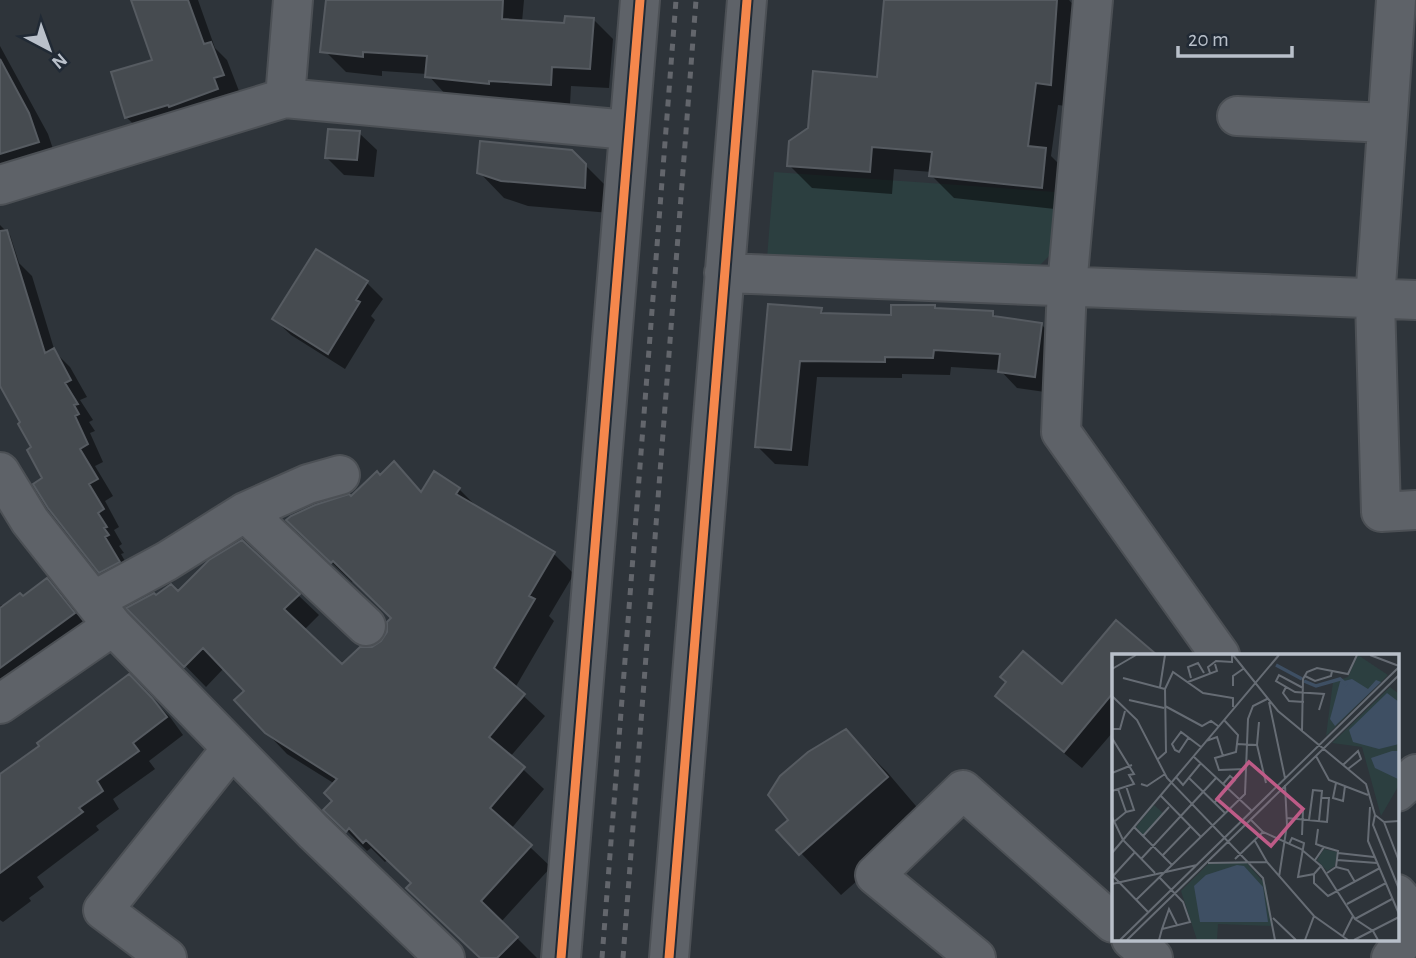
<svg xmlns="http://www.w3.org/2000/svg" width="1416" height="958" font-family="'Alegreya Sans',sans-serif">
  <rect width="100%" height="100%" fill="#2e343a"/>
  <path fill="#2c3f40" d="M774,172L1056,192L1049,256L1038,267L767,258Z"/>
  <path fill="#0007" d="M133,0H198L215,48L227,60L239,91L229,95L233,106L143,133L126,117L154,61Z
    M332,0H524L522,22L566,25L593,19L613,39L609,88L571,86L570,104L447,96L427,74L382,71V76L346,72L326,52Z
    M886,0H1069L1080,12L1073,107L1058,105L1051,156L1067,172L1064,210L954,198L931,175L932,172L894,169L892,194L812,188L789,165L878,79Z
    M0,46L48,134L57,161L0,178Z
    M359,133L377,150L374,177L344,175L327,158Z
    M585,165L611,191L610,213L528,206L504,198L479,172Z
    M0,225L10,235L19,263L32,276L55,352L70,367L87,397L80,400L93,420L89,422L95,431L90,433L103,462L95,466L113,496L105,501L119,527L114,530L122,544L119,546L124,553L121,554L135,579L117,589L100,572L45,478L23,423L0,383Z
    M366,282L383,299L371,316L375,320L345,369L291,335L274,319Z
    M935,307L937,310L993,313L998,319L1041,324L1058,342L1052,393L1017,388L1000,370L951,367L950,375L902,374V378L817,377L808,466L775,464L757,446L821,310L826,315L893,317Z
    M394,464L422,493L459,489L481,511L554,554L574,574L549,616L554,621L515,688L545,716L510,757L544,789L511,829L551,867L501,922L537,958H479L413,883L388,859L385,862L371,848L367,851L326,810L334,801L335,784L287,754L266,732L246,692L224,668L206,687L129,608L178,593L298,595L319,615L304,630L342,666L383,643L393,618L354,580L352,582L309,541L351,499Z
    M47,580L64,597L91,631L0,692V606L2,605L4,607L23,598Z
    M1116,622L1154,655H1113V732L1082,768L1015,713L997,696L1008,683L1062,686Z
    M129,676L170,717L183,735L149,761L155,769L113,799L119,809L96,826L99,830L37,877L44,887L29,898L31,901L3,922L0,920V776Z
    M846,731L887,772L927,819L841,895L779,830L790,821Z"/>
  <path fill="#464b50" stroke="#565b61" stroke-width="2" d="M131,0H188L204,44L211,42L224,75L214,78L218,89L169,107L168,105L125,118L111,72L152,60Z
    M326,0H503L502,19L564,23L565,16L594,18L590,69L552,67L551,85L489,81V84L425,77L427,56L363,52V57L320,52Z
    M884,0H1057L1051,85L1036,83L1028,146L1046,148L1042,188L929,176L932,152L872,147L870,172L787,166L789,141L808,128L813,71L877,77Z
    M0,59L29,113L39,142L0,154Z
    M328,129L360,131L357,160L325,158Z
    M480,141L572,150L586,164L585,188L501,181L477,173Z
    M7,230L45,353L54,348L71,380L65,383L78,404L74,405L79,414L75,416L88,444L80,449L98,479L89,484L104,509L98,513L107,527L104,528L109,535L105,537L120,562L99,573L48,508L33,484L42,478L27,450L31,447L18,424L20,422L0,386V231Z
    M316,249L368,281L356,300L360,302L328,354L272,319Z
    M768,304L822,308L821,313L891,315V305H935V308L993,311V316L1042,323L1035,377L998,372L1000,354L934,350L933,358L885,357V362L800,361L791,450L755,447Z
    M394,461L421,492L434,471L460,488L456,494L555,552L529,596L535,599L494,668L525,694L489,737L525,767L490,808L532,845L481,901L518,937L497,958H480L406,888L411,883L366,840L363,843L349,828L346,832L323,810L332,801L324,793L337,779L265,733L234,700L244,691L203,648L184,667L126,608L154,593L156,595L171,584L178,591L209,560L242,540L300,594L284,609L342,664L360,647H372L381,641L387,632V622L391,618L333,561L331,563L286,520L291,516L315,505L349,494L351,496L377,471L380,475Z
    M47,578L75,613L0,668V608L20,593L23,596Z
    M1116,620L1157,655H1113V693L1064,752L995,696L1006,682L1000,677L1023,651L1062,684Z
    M129,674L152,698L167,717L133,743L139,751L97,781L103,791L79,808L83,812L0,873V774L39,746L37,743Z
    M846,729L888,777L799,855L776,830L788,820L768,795L780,776L808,752Z"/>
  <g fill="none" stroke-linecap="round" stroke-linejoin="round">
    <g stroke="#4c5055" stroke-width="42">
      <path id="minor" d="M1093,0L1067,286L1061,432L1220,655
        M1396,0L1375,300L1381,512L1416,510
        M285,98L293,0
        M1237,116L1387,123
        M0,185L285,98L628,130
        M724,273L1416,300
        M0,472L30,521L113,626L314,832L445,958
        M245,512L366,626
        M93,601L167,561L245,512L308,484L340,475
        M0,704L113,626
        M1397,792L1416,774
        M1397,894L1416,917
        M1131,939L1153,958
        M167,958L103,910L232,748
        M561,958L640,0
        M669,958L747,0
        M976,958L875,875L963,790L1113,923
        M1391,958L1416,923"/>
    </g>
    <use href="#minor" stroke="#5e6268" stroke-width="38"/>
    <path stroke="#63666c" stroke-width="5" stroke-dasharray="7 7" stroke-linecap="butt" d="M602,958L676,0
      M623,958L696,0"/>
    <g stroke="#212a35" stroke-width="13">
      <path id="cycleway" d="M561,958L640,0
        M669,958L747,0"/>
    </g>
    <use href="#cycleway" stroke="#f5874c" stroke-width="9"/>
  </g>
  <g transform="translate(1112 654)">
    <rect width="287" height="287" fill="#2e343a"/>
    <path d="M246,1L276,21L214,82L221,28L236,23ZM278,33L287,40V131L269,162L250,93L220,89ZM42,151L51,159L31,181L24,173ZM212,195L225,198L223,212L215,217L205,206ZM133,207L154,231L160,272L106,270L105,286H85L69,237L96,210Z" fill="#2c3f40"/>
    <path d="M240,25L256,35L264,26L269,28L223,72L218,65L228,28ZM275,39L287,48V90L267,95L241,88L237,76ZM280,97H287L286,125L263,114L259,104ZM125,211L132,212L151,233L156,268H88L82,232L94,221Z" fill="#3e4f63"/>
    <path fill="none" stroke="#3e4f63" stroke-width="3.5" d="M164,11L190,25M192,27L204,32L228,25L235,31"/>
    <path fill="none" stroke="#666c74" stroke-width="2" d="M121,1L166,57L254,130L263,161L272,168L287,167M258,1L287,12M0,15L24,1M98,19L96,13L104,7L120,8V1M193,22L203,27L219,22L220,17M11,24L53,35L54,98L45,106M79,24L76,13L86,9L92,19M76,28L105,17L103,10M121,32V22L131,15M48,33L53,1M174,33L171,39L177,47L192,48M191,34L167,21L164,27L183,38L212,40L207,56M53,35L61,18L91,39L121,44V53M0,42L25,66L55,124L151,224L163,286M17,46L52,54M157,48L173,124M53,52L90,72L99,67L106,72M112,66L126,81L124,98L103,104L107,116L134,115M147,68L145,91L154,129M0,75H8L13,57M190,77L191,25L195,18L205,14L236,20L245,1M77,83L67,98L63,96L60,90L69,78L89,93M0,84L22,120L17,121L22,130L0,137M94,87L105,83L111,102M124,90L145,91M81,102L140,157M204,102L217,126L256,141M231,111L246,97L249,105L236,115M0,119L20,111M64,123L71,131L89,109M77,124L113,159M224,129L221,144L231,147L233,132M29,130L35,132L53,120M49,142L89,183M103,148L123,126L118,122L111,130M258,153L256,187L287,260M14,158L22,156L14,132M263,161L261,171L287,235M0,163L11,186L43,219M175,164L215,168L217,144H209M139,166L151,178L189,195L209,212L243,265L261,277L266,286M197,166L201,136L210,137L207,167M3,167L14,158L6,135M272,168L287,207M22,173L60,211M206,175L204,190L212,193M190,181L191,156M31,182L57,153M143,187L155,208M177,190L180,184L192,189L186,223L202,220L209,212M0,199L167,1M226,199L262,203M50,202L78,173M29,205L104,124M123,205L151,178M203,206L212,193L226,197L224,213L215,219M225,206L265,209M96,209L155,208L202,262L236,286M224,213L236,216L243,228M202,220V229L216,242L268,214M0,221L37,259M1,222L23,198M167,223L175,171L173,131M0,230L85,211M24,246L133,140L136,65L141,52L155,45M235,250L274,229M161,264L184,286M243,265L280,245M50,275L57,255L65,271M231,282L241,262M8,286L287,13M15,286L287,21M47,286L50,275L78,268L71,248L48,224M193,286L202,262M242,286L287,263"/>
    <path fill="#be5b87" fill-opacity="0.15" stroke="#be5b87" stroke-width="3.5" d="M137,108L191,155L159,192L105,145Z"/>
    <rect width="287" height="287" fill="none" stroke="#b9c0ca" stroke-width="3.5"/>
  </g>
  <g transform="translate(49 49) rotate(139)" stroke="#212a35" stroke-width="5" paint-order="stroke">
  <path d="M0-5L12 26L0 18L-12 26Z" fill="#b9c0ca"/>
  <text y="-10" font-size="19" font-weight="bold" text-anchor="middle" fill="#b9c0ca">N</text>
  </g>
  <path d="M1178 46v10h114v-10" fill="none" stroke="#b9c0ca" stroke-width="3.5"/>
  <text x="1188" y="46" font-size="21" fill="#b9c0ca" stroke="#212a35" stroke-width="5" paint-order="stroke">20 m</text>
</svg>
